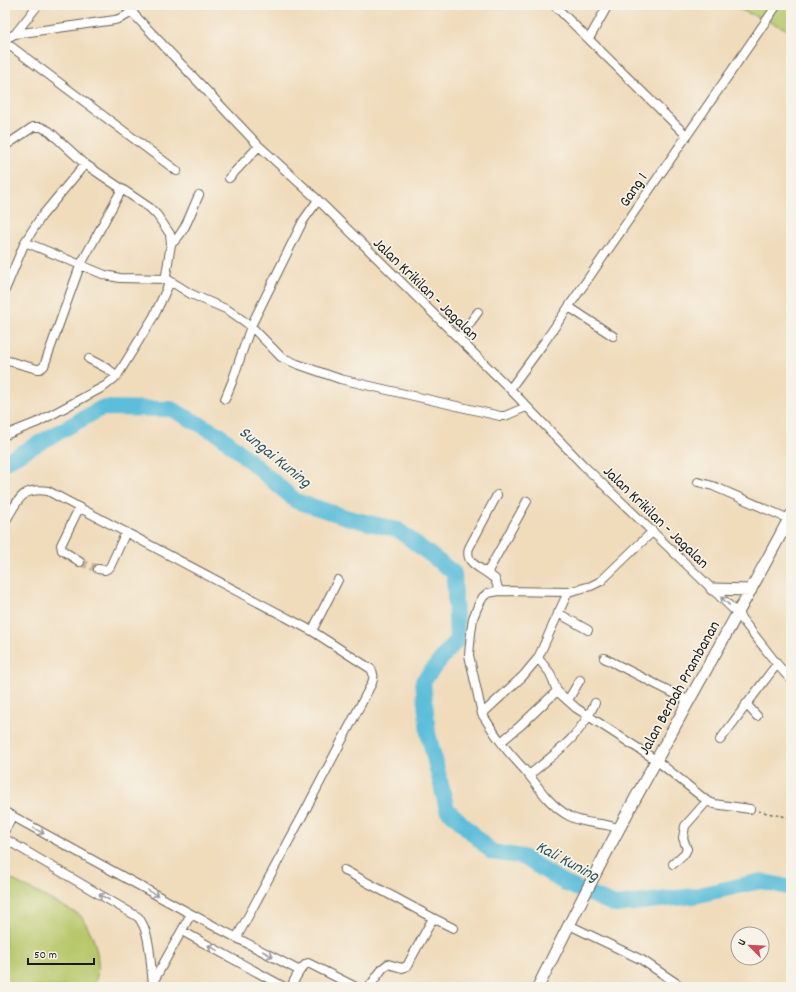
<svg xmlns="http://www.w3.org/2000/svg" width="796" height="992" font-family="Dekko,sans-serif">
  <rect width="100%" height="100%" fill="#f7f3e8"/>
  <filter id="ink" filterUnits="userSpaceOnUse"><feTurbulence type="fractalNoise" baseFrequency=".025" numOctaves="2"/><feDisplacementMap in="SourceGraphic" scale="8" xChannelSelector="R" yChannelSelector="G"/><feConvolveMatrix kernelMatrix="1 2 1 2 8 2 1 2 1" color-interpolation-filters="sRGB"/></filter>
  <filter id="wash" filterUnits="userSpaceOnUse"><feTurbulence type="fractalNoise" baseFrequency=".012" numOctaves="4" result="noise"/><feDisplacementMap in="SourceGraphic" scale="16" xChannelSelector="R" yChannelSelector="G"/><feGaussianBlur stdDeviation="0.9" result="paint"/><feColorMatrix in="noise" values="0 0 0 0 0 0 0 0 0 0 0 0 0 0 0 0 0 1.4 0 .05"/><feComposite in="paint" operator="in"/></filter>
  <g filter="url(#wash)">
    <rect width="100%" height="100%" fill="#f0dbbb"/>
    <path fill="#b7c76a" stroke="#6a7243" d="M729,5H791V31Z
      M5,876L80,915C96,937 103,961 94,987H5Z"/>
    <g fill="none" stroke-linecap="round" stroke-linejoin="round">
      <path stroke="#5bbeda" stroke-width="16" d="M5,462L102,408L171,409L220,435L296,501L349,518L398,530L454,573L457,640L423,681L428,733L447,809L492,852L523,857L566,884L615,905L694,896L761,881L791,888"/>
    </g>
  </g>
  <g filter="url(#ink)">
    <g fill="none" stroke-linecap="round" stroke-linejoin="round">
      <path stroke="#c6b59b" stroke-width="8" stroke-dasharray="8 4" stroke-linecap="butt" d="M80,562L98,569"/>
      <g stroke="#665f54" stroke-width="10">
        <path id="minor" d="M125,5L259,146L318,200L510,389L583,465L737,613L777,664L791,680
          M554,5L686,135
          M15,34L38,5
          M590,37L608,5
          M5,39L15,34L115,20C125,17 131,14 137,5
          M5,42L177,171
          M5,146L33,127H41L49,131L85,164L150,208L157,215L170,234L171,244L166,275L167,279
          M229,178L259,146
          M25,242L105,275L120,278L167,279L191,294L228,310L251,326L303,221L318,200
          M171,244C186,232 191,211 199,195
          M5,290L25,242L41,217L85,164
          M569,307L613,336
          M459,338L478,312
          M89,359L108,369L117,376
          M5,360L37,369H40L44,366L80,266L122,189
          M510,389L543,344L777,5
          M225,399L232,382L251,326L281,357L297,364L340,379L500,416H505L526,407
          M5,435L38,422L105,386L117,376L154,316L170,282
          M698,482L713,486L789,519
          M527,501L487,573L495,579L499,591L568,592L538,658L523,676L482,714C488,723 494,733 501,742C509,754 520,764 529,775C541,791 551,806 569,816C587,826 604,821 619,829
          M79,508L61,545L62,550L80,562
          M5,522C18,501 20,487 48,491L312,631L371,669C374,674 374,677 372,683L305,811L237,937
          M782,532L791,535
          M98,569L105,570L110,567L126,532
          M487,573C477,566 465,562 469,548L497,495
          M568,592L591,586L601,581L653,531
          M558,613L588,630
          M312,631L338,580
          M538,658L550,673L557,691L576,708L656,760L707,801L714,804L750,809
          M604,658L689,701
          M568,700L580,680
          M746,704L757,716
          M482,714L469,655L471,633L473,618L478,606L483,597L488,593L499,591
          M720,740L777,664
          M501,742L520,726L557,691
          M529,775C557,752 579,738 595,703
          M5,812L191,914L300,971
          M5,830L13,816
          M5,839L138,917C151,932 150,963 153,983
          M673,864L685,853L687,849L683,838L685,826L707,801
          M344,870L433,918L407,966L402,968L388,964L383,968L369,987
          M433,918L453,928
          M569,925L642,960L682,987
          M182,931L284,987
          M152,984L191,914
          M291,987C295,979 300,967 308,963L356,987"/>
      </g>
      <g stroke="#665f54" stroke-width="13">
        <path id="major" d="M712,589L751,590
          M538,987C576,910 615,834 657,759C701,677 748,597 791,515"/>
      </g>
      <path stroke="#665f54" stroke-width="1.5" stroke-dasharray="3 3" stroke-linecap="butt" d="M758,811L791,818"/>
      <use href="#minor" stroke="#fff" stroke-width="8"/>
      <use href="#major" stroke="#fff" stroke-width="11"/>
    </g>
    <defs><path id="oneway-shaft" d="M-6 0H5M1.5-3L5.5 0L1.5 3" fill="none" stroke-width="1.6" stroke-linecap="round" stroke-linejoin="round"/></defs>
    <g stroke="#999">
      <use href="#oneway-shaft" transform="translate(725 601) rotate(-136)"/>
      <use href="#oneway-shaft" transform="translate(39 831) rotate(29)"/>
      <use href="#oneway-shaft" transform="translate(153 893) rotate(29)"/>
      <use href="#oneway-shaft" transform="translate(104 897) rotate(-150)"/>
      <use href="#oneway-shaft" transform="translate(213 948) rotate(-151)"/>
      <use href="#oneway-shaft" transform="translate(268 954) rotate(28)"/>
    </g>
  </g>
  <g text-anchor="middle" stroke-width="3.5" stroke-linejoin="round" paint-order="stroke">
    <g font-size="16" fill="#1c1c1c" stroke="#f7f3e8">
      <text transform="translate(632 189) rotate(-56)" y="6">Gang 1</text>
      <text transform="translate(427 288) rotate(44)" y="6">Jalan Krikilan - Jagalan</text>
      <text transform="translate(657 516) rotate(44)" y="6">Jalan Krikilan - Jagalan</text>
      <text transform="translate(678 687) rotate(-61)" y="6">Jalan Berbah Prambanan</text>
    </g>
    <g font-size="17" font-style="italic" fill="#32555e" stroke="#f7f3e8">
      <text transform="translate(276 456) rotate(39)" y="6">Sungai Kuning</text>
      <text transform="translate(568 860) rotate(28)" y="6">Kali Kuning</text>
    </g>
  </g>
  <rect width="796" height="992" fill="none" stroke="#f7f3e8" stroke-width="20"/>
  <g transform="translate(750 946) rotate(294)"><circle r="19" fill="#f7f3e8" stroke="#9f9d96"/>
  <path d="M0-3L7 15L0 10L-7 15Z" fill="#d1495b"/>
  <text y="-6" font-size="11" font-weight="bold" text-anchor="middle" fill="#1c1c1c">U</text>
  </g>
  <path d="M28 958v6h66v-6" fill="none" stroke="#1c1c1c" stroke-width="2"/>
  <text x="34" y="958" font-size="12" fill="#1c1c1c" stroke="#f7f3e8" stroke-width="3" paint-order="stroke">50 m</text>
</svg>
